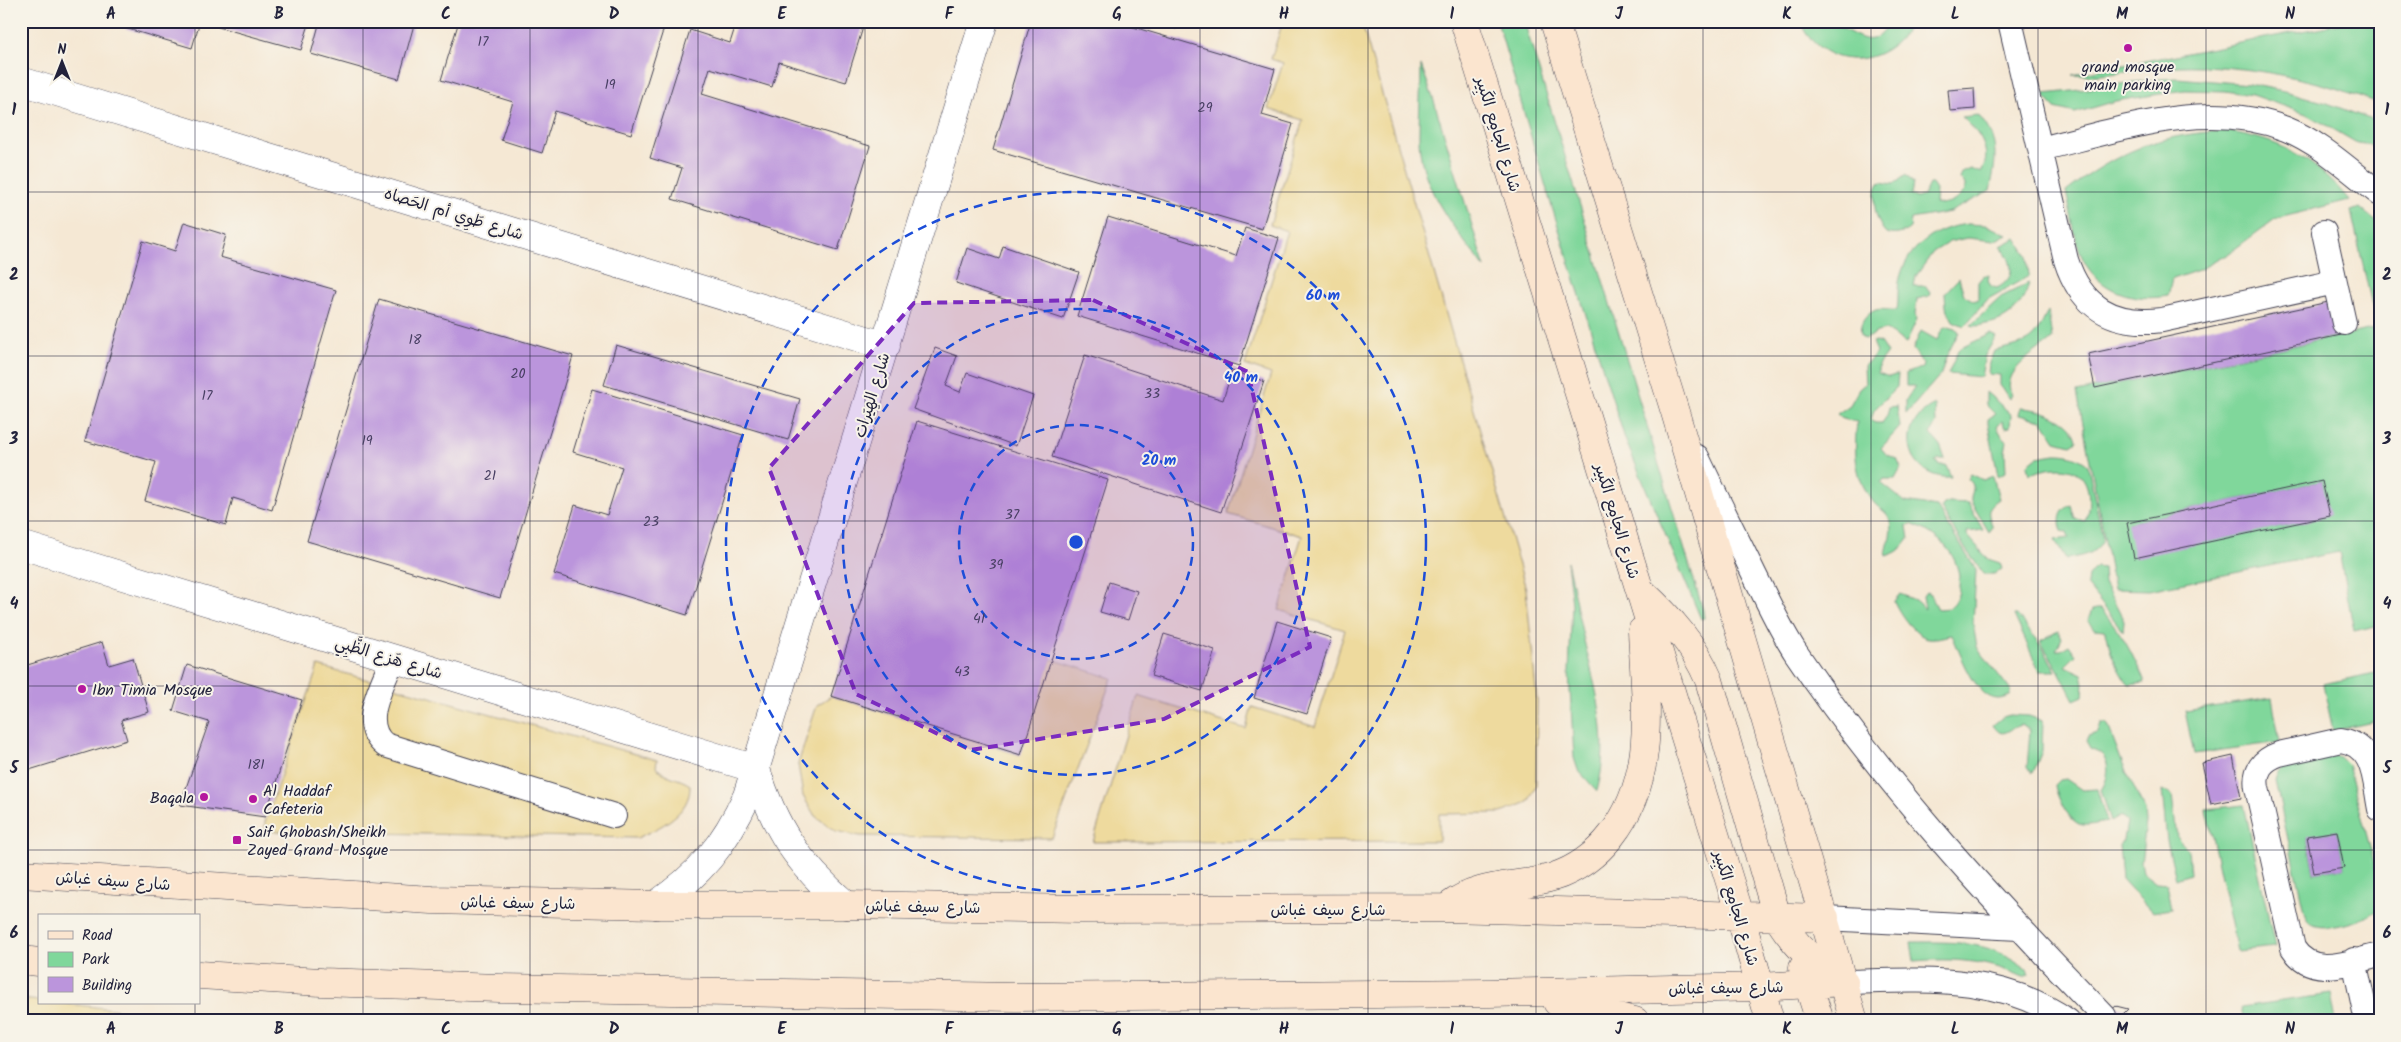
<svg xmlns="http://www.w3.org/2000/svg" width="2401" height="1042" font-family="Kalam,'Playpen Sans Arabic',sans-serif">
  <rect width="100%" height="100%" fill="#f7f3e8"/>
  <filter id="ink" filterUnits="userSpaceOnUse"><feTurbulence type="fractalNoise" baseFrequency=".02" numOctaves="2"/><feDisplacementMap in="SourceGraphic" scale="10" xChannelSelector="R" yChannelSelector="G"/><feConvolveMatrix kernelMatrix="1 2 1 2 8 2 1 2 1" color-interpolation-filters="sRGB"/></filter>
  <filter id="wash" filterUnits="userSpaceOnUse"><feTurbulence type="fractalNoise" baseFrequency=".0096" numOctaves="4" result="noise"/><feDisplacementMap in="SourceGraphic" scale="20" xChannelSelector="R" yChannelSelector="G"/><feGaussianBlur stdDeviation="1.12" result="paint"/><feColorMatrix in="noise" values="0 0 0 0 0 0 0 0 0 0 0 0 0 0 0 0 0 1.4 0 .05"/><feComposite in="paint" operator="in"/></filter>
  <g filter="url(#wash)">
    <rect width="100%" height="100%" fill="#f5e8d4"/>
    <path fill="#80d79b" stroke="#517c6b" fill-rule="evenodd" d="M1497,21H1524L1703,610L1704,618L1701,619L1625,439L1551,204Z
      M1801,21H1834C1838,26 1842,28 1847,31C1871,44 1875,43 1891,21H1911C1896,57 1849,72 1818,46C1810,39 1803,32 1801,21Z
      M2354,21H2380V104C2321,79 2242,64 2178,66C2143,67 2108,78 2072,75Z
      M1421,65L1433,98L1485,268C1454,228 1418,187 1419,134C1419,111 1421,88 1421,65Z
      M2177,78L2249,84L2284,91L2327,103L2380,123V146L2357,143L2309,115L2253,95L2224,91L2185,90L2116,101L2075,113L2055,108L2042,94C2087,91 2131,80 2177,78Z
      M1978,115C2001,140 1996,161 1990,191L1950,212L1911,219L1910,228C1904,234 1895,236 1886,233C1875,222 1870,195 1880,182L1894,184L1906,175L1913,183L1911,195L1916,198L1923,196L1929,184H1932L1936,190L1935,203C1947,208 1957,200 1965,191V184L1960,179L1962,173L1971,169L1981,173C1994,150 1978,132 1962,117Z
      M2224,131C2279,139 2313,157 2349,200L2275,219L2228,254L2199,270L2172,279L2168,296C2134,302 2099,292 2083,259C2075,243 2071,211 2066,192C2116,152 2160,134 2224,131Z
      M2360,208L2380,225V625L2354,631L2339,552L2149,590L2114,589L2077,392L2377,328L2351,211ZM2322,481L2329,516L2135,557L2128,523Z
      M1968,224L1985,225L2007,234L1994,241L1968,238L1949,242L1933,252L1916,276L1914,286H1925L1930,293L1929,296L1917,299L1915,315L1917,319L1906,343L1886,330L1877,332L1865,339L1862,337C1857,327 1865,314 1876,310C1882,308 1890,311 1897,310C1899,301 1897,291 1899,282C1906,247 1934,228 1968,224Z
      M2016,238L2027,256L2029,276L1988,299L1964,326L1953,321L1946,307L1945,293L1959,278L1964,295L1974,301L1978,299V282L1984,275H1989L1988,281L1991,286L1997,288C2017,278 2013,262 2001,246Z
      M2029,283C2024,305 2008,321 1986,324C1981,325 1976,327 1971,325L2001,297Z
      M2048,311L2052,339C2037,352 1999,372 2012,395L2009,399L2000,385V375L1988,374L1989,363L1994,351C2029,342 2032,346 2048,311Z
      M1948,326L1956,328L1959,332L1946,357L1941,374L1906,414V400L1915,386H1906V373L1922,368L1923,364L1913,349L1921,331L1937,340L1943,328Z
      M1990,334L1996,337L1985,355L1981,377L1948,374L1959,349Z
      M1876,341L1880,342L1887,353L1878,365V373L1889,377L1898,374L1897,387L1874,410L1871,420L1876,423H1882L1887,416L1889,407L1897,406L1900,427L1881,448L1886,454L1897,459L1901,468L1895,479H1884L1881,483L1905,502L1937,507L1976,570L1973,624L1977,647L2011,691L2010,696C2006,697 2002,699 1998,699C1975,699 1960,652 1952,635C1945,636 1936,639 1929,638C1915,637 1899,613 1894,601L1900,594L1915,600L1925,609L1923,596L1926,592L1930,594L1938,609L1949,608C1957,602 1958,597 1959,588C1962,556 1939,534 1911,524L1907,526L1909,539C1903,548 1897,553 1886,556C1887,544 1893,533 1890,521C1888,512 1881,510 1875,504C1854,479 1854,453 1857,422L1842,419L1837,414L1850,405L1859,389L1865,384L1864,366L1877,352L1873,342Z
      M1986,392L2011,414L2010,427L2005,428L2002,421L1997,427L2003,438L2007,441L2005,452L2006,472L1998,476L1988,423V419L1995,414L1986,405Z
      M1935,405L1936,423L1930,434L1940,445L1945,459H1938L1935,461L1940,465H1946L1951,477C1907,480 1893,424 1935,405Z
      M2020,408C2039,408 2074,419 2077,441L2071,445L2056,441L2042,420L2019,415Z
      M2055,454C2068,454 2077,456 2088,465L2103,539C2097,554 2082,556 2066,559L2055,540L2069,538L2067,533L2062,531C2058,520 2060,510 2071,505L2075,519L2085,521C2092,503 2091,473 2068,469C2055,466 2042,470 2029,474L2027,465L2037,457Z
      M1971,474L1983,480L1993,476L1999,499C1986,508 1987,513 1993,527L1989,532L1971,502C1970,492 1978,487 1968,479Z
      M1949,502L1968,503L1983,530L1967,532V535L1988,559L2000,563L2002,569L1994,574H1984L1966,550L1941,508L1944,504Z
      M1567,561C1573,586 1577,611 1583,636C1595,688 1612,738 1597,791L1578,770L1574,758L1569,672L1572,604Z
      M2096,567L2103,568L2104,583L2124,621L2123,631L2087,585L2088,576Z
      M2097,609H2101C2121,631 2134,656 2145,683L2129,685C2123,679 2112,658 2110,649C2108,642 2109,636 2104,630L2095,629L2088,620L2092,610Z
      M2014,615H2017L2042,647L2056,671H2039Z
      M2058,631L2062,638L2056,650H2061L2069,645L2076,655L2065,666L2082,674L2084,683L2083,696L2074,700L2059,671L2040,641Z
      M2380,672V734L2377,721L2333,731L2323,684Z
      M2272,698L2280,742L2194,754L2185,711Z
      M2010,715L2029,716L2043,721L2042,751L2033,773L2027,768L2030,730L2021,725C2008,728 2003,741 1993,725L2003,717Z
      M2101,723H2106L2108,725L2123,765L2145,811L2146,822L2141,863L2143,873L2156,883L2167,884L2172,909L2152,912L2122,879L2119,845L2124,840L2127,821L2121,816L2111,822L2101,790C2108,780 2112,762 2100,753C2097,750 2093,750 2090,748L2086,741L2088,736L2098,733Z
      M2328,754L2340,757L2348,765L2380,885V908C2370,919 2325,933 2312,924C2307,921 2305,916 2304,911L2275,781C2281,759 2309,759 2328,754ZM2337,831L2344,868L2314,873L2307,837Z
      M2066,779L2082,790L2097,789L2107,822C2098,823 2087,827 2079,824C2068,819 2056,796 2055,785L2060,780Z
      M2162,790L2172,795L2177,838L2188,849L2190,874L2176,879L2167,841Z
      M2244,805L2275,947L2237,951L2206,809Z
      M1911,942C1957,942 1989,940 2027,969L2029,975L2023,977C1987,960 1953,958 1914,961Z
      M2331,994L2336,1021H2244L2241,1007Z"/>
    <path fill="#eeda9e" stroke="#887e6c" d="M1283,21H1361L1526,589L1537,699L1536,786L1528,802L1501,813L1439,814V841L1093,842L1138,696L1246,729L1252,707L1315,727L1345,630L1279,610L1302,536L1228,514L1271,374L1245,365L1287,231L1270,225L1303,120L1268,109L1283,63L1271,59Z
      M1051,659L1112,678L1052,838L860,836L836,831L815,816L803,796L798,764L817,705L831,696L1020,755Z
      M318,666L657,760L656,767C666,778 678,777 690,785C691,814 659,828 637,838L265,831V822Z
      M21,999L39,1001V1003H61L154,1014L152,1021H21Z"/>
    <g id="blocks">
      <path fill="#bb95dc" d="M101,21H200L192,48Z
        M219,21H310L301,50L218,27Z
        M320,21H415L399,79L311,54Z
        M459,21H666L631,134L555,111L542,153L501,140L513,102L441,80Z
        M737,21H865L846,82L779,62L772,87L710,68L702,94L870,146L838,250L672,199L682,168L650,158L690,30L730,43Z
        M1031,21H1113L1275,69L1262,115L1293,124L1262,229L993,150Z
        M1153,21H1187L1176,29Z
        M1974,88L1975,109L1950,111L1948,90Z
        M1108,217L1236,256L1245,228L1279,238L1239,366L1077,316Z
        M184,222L226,235L220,257L336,290L272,510L233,498L226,525L145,501L156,462L85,441L143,241L175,251Z
        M1003,246L1079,272L1063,319L956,283L967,248L999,259Z
        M379,299L573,356L500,598L307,541Z
        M2333,301L2341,335L2095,388L2088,354Z
        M616,345L800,399L788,440L604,385Z
        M935,348L957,356L946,386L960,392L967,373L1033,396L1016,446L913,409Z
        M1085,355L1223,400L1232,371L1264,381L1221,512L1052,457Z
        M592,389L743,435L687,615L554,574L575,505L607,515L622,467L573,452Z
        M917,421L1108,480L1021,755L831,696Z
        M2322,481L2330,516L2134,558L2127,523Z
        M1109,582L1137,591L1128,620L1100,612Z
        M1277,621L1331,638L1307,714L1254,698Z
        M1164,634L1215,650L1202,691L1151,676Z
        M102,642L109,665L133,658L149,712L121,720L127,740L26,771L21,757V667Z
        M187,665L302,700L265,817L180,805L209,722L173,711Z
        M2233,756L2241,798L2211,804L2202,763Z
        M2337,831L2344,868L2314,873L2307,836Z
        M2116,1006L2128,1009L2116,1021H2098Z"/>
    </g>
  </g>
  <g filter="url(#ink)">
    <use href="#blocks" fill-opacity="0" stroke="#424052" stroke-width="1"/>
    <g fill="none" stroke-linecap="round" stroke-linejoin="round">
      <g stroke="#424052" stroke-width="26">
        <path id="lane" d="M2010,21L2066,260C2081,307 2113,326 2162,320L2335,282
          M2040,149C2120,130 2205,98 2286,129C2321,143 2350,171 2380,194
          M2324,232L2344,323
          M1697,457C1716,497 1736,537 1755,576C1768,602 1780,629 1796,653C1885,785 1993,902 2104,1016
          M393,658C383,685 358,724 385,745L614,816
          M2380,809C2374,780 2376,746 2341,740L2279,754C2262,760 2254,771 2257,788L2293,948C2313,980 2351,961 2380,955
          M1825,918L2019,928
          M2354,960L2367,1021
          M1844,982C1924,980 1999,973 2068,1021"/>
      </g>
      <g stroke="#424052" stroke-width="29">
        <path id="street" d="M21,81L886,346
          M21,545L756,769
          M756,769C774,828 799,865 846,905
          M656,905C700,874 724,846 747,796L984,21"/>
      </g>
      <g stroke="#424052" stroke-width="29">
        <path id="secondary" d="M1464,21L1740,915L1770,1021
          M1554,21L1675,412L1854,1021
          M1642,592C1670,618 1694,644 1709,680L1777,917C1795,945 1815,965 1844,982
          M21,874L432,900L656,905H846L1080,909L1446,908L1825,918
          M1449,906C1480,882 1518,888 1553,877C1576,870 1597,854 1611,836C1658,777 1645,701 1642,631
          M21,960L39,962
          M1803,968L1820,1021
          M199,975L321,982L499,988L1015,997L1490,993L1760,987L1844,982
          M1557,1002L1635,1021"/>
      </g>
      <use href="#lane" stroke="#fff" stroke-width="24"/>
      <use href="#street" stroke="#fff" stroke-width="28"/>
      <use href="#secondary" stroke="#fbe5cf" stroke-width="28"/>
    </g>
  </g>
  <path fill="#7b2cbf" fill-opacity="0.2" stroke="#7b2cbf" stroke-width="4" stroke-dasharray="10 6" stroke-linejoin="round" d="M1093,300L1248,372L1310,647L1164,719L971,750L856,694L769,468L914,303Z"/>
  <path fill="none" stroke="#22223b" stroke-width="1" stroke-opacity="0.55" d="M195,21V916M363,21V1021M530,21V1021M698,21V1021M865,21V1021M1033,21V1021M1200,21V1021M1368,21V1021M1536,21V1021M1703,21V1021M1871,21V1021M2038,21V1021M2206,21V1021M21,192H2380M21,356H2380M21,521H2380M21,686H2380M21,850H2380M195,1003V1021"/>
  <g fill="none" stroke="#1d4ed8" stroke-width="2.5" stroke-dasharray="9 6">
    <circle cx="1076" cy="542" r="117"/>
    <circle cx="1076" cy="542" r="233"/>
    <circle cx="1076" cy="542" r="350"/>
  </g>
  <g fill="#b5179e" stroke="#f7f3e8" stroke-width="2">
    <circle cx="2128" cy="48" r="5"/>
    <circle cx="82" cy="689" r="5"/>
    <circle cx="204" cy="797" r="5"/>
    <circle cx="253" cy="799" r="5"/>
    <rect x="232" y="835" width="10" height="10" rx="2.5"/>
  </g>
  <g text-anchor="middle" stroke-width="4" stroke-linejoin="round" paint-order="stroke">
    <g font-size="14" fill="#483f63">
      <text x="483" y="46">17</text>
      <text x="610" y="89">19</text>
      <text x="1205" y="112">29</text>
      <text x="415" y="344">18</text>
      <text x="518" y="378">20</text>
      <text x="1152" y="398">33</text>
      <text x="207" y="400">17</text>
      <text x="367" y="445">19</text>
      <text x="490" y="480">21</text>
      <text x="1012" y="519">37</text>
      <text x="651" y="526">23</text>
      <text x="996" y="569">39</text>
      <text x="979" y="623">41</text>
      <text x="962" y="676">43</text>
      <text x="256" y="769">181</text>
    </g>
    <g font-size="16" fill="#22223b" stroke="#f7f3e8" text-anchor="start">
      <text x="2128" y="72" text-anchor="middle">grand mosque<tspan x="2128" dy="18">main parking</tspan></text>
      <text x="92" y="695">Ibn Timia Mosque</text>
      <text x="263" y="796">Al Haddaf<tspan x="263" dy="18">Cafeteria</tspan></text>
      <text x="194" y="803" text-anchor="end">Baqala</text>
      <text x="247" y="837">Saif Ghobash/Sheikh<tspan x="247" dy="18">Zayed Grand Mosque</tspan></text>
    </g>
    <g font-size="16" fill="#22223b" stroke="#f7f3e8">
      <text transform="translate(1499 134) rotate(73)" y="6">شارع الجامِع الكَبِير</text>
      <text transform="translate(454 213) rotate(17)" y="6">شارع طَوِي أم الحَصاه</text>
      <text transform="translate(871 395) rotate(-73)" y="6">شارع الهِيَرات</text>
      <text transform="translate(1618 521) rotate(73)" y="6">شارع الجامِع الكَبِير</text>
      <text transform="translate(389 657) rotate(17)" y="6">شارع هَزع الظَّبِي</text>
      <text transform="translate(113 880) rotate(4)" y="6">شارع سيف غباش</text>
      <text transform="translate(518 902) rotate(1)" y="6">شارع سيف غباش</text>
      <text transform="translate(923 906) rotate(1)" y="6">شارع سيف غباش</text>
      <text transform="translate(1737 908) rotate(73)" y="6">شارع الجامِع الكَبِير</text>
      <text x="1328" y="915">شارع سيف غباش</text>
      <text transform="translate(1726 987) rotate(-1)" y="6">شارع سيف غباش</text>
    </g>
  </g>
  <circle cx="1076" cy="542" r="8" fill="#1d4ed8" stroke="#f7f3e8" stroke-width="2.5"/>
  <g font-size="15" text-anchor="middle" font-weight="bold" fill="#1d4ed8" stroke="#f7f3e8" stroke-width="4" stroke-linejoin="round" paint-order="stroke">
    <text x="1323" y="300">60 m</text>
    <text x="1241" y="382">40 m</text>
    <text x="1159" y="465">20 m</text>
  </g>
  <rect width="2401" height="1042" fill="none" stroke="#f7f3e8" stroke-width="55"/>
  <rect x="38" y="914" width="162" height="90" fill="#f7f3e8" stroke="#a29fa3"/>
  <rect x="48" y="931" width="25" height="8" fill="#fbe5cf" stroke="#a29fa3"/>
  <text x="82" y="940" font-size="15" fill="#22223b">Road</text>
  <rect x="48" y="952" width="25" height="15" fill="#80d79b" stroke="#a29fa3"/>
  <text x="82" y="964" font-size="15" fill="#22223b">Park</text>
  <rect x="48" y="977" width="25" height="15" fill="#bb95dc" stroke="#a29fa3"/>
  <text x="82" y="990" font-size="15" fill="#22223b">Building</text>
  <g transform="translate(62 62)" stroke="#f7f3e8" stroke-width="4" paint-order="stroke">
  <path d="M0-4L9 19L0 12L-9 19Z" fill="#22223b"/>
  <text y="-8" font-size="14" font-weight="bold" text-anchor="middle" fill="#22223b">N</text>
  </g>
  <rect x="28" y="28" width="2346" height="986" fill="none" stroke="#22223b" stroke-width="2"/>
  <g font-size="16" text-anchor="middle" font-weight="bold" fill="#22223b">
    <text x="111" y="19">A</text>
    <text x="279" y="19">B</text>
    <text x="446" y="19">C</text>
    <text x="614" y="19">D</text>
    <text x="782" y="19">E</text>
    <text x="949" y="19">F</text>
    <text x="1117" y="19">G</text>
    <text x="1284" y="19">H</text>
    <text x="1452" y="19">I</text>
    <text x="1619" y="19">J</text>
    <text x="1787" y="19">K</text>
    <text x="1955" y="19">L</text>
    <text x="2122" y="19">M</text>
    <text x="2290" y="19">N</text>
    <text x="14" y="115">1</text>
    <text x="2387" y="115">1</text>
    <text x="14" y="280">2</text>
    <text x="2387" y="280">2</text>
    <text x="14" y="444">3</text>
    <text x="2387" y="444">3</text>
    <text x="14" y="609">4</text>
    <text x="2387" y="609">4</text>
    <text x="14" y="773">5</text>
    <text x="2387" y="773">5</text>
    <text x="14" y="938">6</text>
    <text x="2387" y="938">6</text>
    <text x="111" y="1034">A</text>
    <text x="279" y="1034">B</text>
    <text x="446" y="1034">C</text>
    <text x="614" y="1034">D</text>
    <text x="782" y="1034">E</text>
    <text x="949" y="1034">F</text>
    <text x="1117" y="1034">G</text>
    <text x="1284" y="1034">H</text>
    <text x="1452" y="1034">I</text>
    <text x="1619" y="1034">J</text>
    <text x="1787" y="1034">K</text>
    <text x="1955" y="1034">L</text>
    <text x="2122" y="1034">M</text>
    <text x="2290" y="1034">N</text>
  </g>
</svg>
